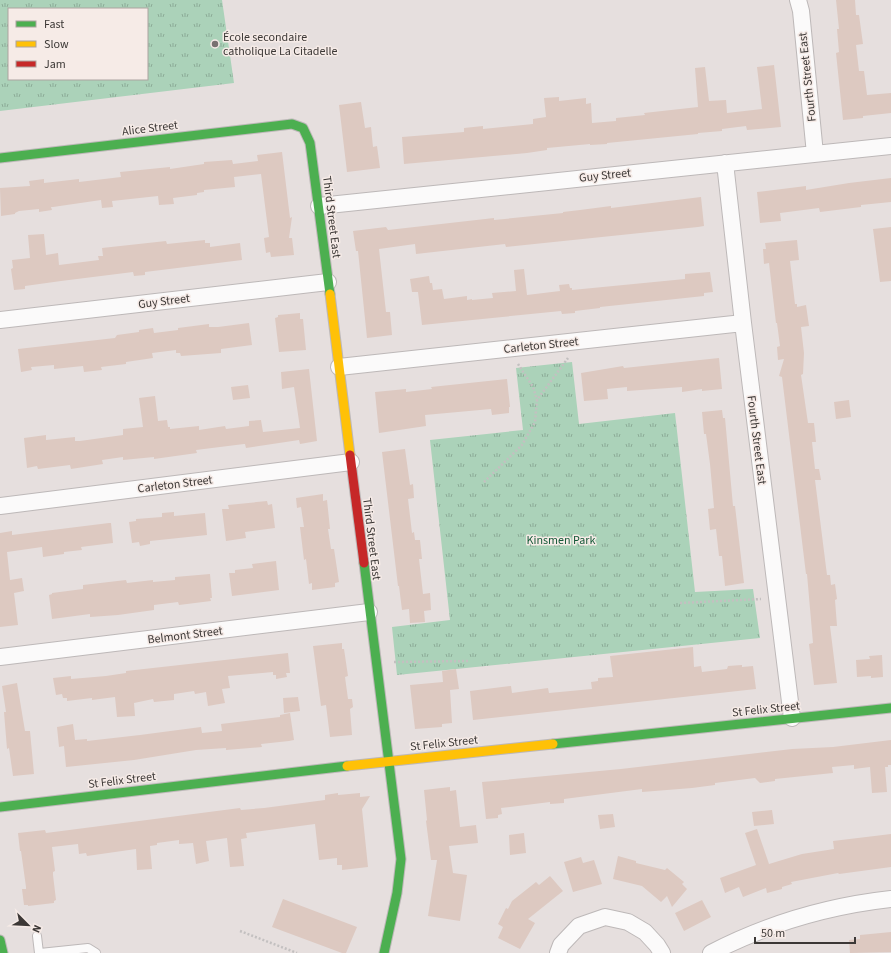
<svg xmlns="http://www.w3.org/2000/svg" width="891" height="953" font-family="'Source Sans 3',sans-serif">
  <defs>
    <pattern id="park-tufts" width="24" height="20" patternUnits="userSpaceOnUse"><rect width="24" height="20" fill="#abd2b9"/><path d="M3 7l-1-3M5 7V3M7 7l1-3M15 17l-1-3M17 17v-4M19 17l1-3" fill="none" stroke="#8cab97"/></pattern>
  </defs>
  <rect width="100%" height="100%" fill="#e6dfde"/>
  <path fill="url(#park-tufts)" fill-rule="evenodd" d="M0,0H222L234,83L0,111ZM9,9H147V79H9Z
    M572,362L579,424L675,413L695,592L753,589L760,638L397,675L392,627L450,620L430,440L523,430L516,368Z"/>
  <path fill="#ddc9c1" d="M836,0H855L856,15H859L863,44L856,45L859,71H864L867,95L891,93V113L863,116V118L843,120L836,53L839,52L837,29H839Z
    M774,65L781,127L747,130L746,126L722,129V131L698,133V134L607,143V144L590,145V144L547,148V150L527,153L404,164L402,137L464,132V128L483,126V129L533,124V119L546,117L544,98L559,97V101L586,98V104L591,103L592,123L616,121V118L645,115L644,113L698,107L695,68L705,67L709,101L726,100L727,113L762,109L757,67Z
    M361,102L365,128L371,127L373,147L377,146L380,168L347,172L339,105Z
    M282,152L290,218L292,217L289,238H292L294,255L271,257L270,252L266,253L264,238L269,237L261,174L234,177L235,187L204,190V192L197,193V195L173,198L174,204L159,205L158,196L112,201L113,207L102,208L101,200L53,207H51L52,210L39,212V209L19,211L15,213V214L1,216L0,188L30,186L29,181L44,179V183L79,179V182L121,177L120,172L170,167V169L204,164V162L232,160L233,164L258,161L257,155Z
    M891,178V202L861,205V207L820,212L819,208L780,213L781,221L760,223L757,192L806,186V190L849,183Z
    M701,197L704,226L698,227L506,247L505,244L416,254L415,244L379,249L386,312H390L392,335L367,338L358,251H356L353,231L386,227L388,230L494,218V220L563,213V212L580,210L611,206V208Z
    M891,227V281L880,282L873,229Z
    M44,234L46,255L58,253L59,265L99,260L98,256H103L102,248L166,241L167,244L205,240V243H210V247L240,243L242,260L145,272V275L134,276L133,272L61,281L25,286V289L14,290L11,269L13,268L12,260L30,258L28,235Z
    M797,240L799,260L790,261L795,304H797V307L806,305L809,326L801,327L804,353L803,374L801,375L808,423H814L816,442H812L815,469H819L821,480H815L827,575H830L831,585L835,584L837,599L835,600L837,626H830L837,683L814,685L809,644L813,643L807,574H806L782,377L779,376L784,359L778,360L777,347L780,346L777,323H776L769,263L764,264L763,249H766L765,243Z
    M524,269L527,295L560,291L559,285L569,284L570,288H572V290L685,279V274L710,272L713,292L704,293V296L600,307V308L575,311V313L562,314L561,311L422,325L418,292H412L410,279L429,276L430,283H432L433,290L442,289L444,299L467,296V300L472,299V300L493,298L492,293L516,291L514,270Z
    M300,313V319H303L306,350L279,352L275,318L278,317V315Z
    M249,323L252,345L221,349V353L181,356L180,353H176V350L152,353L153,358L126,362V364L101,367L102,370L84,372L83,366L54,369V365L31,367L32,370L21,372L18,349L115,338L117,335L139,332V330L153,328L154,333L178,330V328L209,324V327H218Z
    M719,358L722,389L702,391V389L682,392V387L627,391V387L607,389L608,399L584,401L581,373L623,366L624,368Z
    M309,369L317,441L300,444L299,440L246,448L245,444H244L196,450L197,453L154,459V457L123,460V457L102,460L103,464L71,469L70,465L38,469L37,466L27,468L24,438L46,435V440L75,437V441H80L123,435V429L143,427L139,398L155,396L158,421L167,420L168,427H170V429L199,426V430L225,426L226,429L249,426V421L261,420L263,432L300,428L294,387L282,389L281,372Z
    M507,379L510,407H509V413L492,415L491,409L425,415L426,426L379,433L375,392L406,389V392L432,389L431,387Z
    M248,385L250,398L233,400L231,387Z
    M849,400L851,417L836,419L834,402Z
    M722,410L723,418H725L733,506H735L744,583L725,586L722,556H719L716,529L710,530L708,509L714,508L710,464L706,434H704L702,412Z
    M405,449L410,485L413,484L414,498L408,499L412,533L414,532L415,540H420L422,559H419L423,594L430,593L431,610L424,611L425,622L410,623L409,609L402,610L399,586H398L382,452Z
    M323,494V501L327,500L330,529H328L331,549H334L339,582L335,583V587L312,590V583L309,584L306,559L304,560L300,527H304L301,507L297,508L296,498Z
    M267,501L268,505L272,504L275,528L245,532L246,538L226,541L222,509H229L228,505Z
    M174,512V516L205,513L207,535L150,541V544L140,546L139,542L132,543L129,522L136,521V519L162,517V513Z
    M109,523H111L113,543L81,547L82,550L64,552V554L43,557L42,547L7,552L10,580L22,578L24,591L14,593L18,625L0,627V533L12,531V535Z
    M276,561L279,590L232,596L229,573H235V570L253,568L252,564Z
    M210,574L212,598H210L211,601L179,605L178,602L154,605V610L118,615L90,617V614L52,619L49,595L52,594V593L83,589V585L126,580L127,583L153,580V582L175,580V577Z
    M342,643V649H344L348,676L345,677L348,699H352L353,707L350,709L352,735L330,737L326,705L321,706L313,646Z
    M693,647L694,667L701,666L702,672L727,669L728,666L742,665V667L753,666L756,689L473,720L470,691L511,686L512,693L548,688L549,693L592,689L591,682L598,681V678L613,677L610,656Z
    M288,653L290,673H286L287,677L276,679V675H273V672L228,676L230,688L222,689L225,703L208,706L206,692L195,694L194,691L174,694V700L154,702L153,699L134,703L135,716L117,717L115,697L92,700V698L67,701V698H63L62,694L56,695L53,678L71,676V679L106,676L126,673V671Z
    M882,655L883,677L871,678V676L857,677L856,660L870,659L869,656Z
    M456,669L459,689L450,690L452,723L442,724V727L415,729L410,685L443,682L442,671Z
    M17,683L25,731H30L34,774L13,776L9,748L7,749L4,712H6L2,686Z
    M298,697L300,711L284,713L283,698Z
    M290,713L294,740L289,741L261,744L262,747L226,750V748L196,750L134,760L66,767L64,746L59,747L57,727L73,724L75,740L87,739V741L140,735L201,727L202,733L222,731L221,724L280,717V715Z
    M891,740V765H888V767H885L887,792L872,793L870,767L854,769V765L832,767L833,773L775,779V781L760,783L755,778L715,783V785L692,788L642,792V789L564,799V803L550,804V802L501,808L502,814L498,815V818L486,819L482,782L621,769L792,749L833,747Z
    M450,787V791L456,790L460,827L476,825L478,843L449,846L453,873L467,875L460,921L428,916L437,860H431L426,821L427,820L424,790Z
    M338,793V795L360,793V797L370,796L362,809L368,867L342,870V865H337V858L319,860L315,824L246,833L247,838L241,839L244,866L230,867L227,838L206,841L209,861L196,864L193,843L179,844V840L157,843V845L150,846L152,869L137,870L136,849L87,856L86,853L79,854L78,844L52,847L55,871L53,872V875L56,900L54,901V903L28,906V905H24L22,889H26V887L21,851H20L18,833L45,830L46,833L240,808L241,810L264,808L325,800V795Z
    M772,810L774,824L754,826L752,812Z
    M613,814L615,827L600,829L598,815Z
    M757,829L769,864L802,854L834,849L833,841L891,834V867L839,874L838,873L791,882L792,884L782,887V889L767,893L766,888L743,897L739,887L725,893L720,878L756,865L745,833Z
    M524,833L526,853L510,855L509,835Z
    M618,856L636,861V863L665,870L667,868L684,882L682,884L687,889L672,907L667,896L661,902L642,886L613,879Z
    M581,857L583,863L594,860L602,884L573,892L564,862Z
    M550,876L563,891L528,919L535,923L520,949L498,938L503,927L498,924L506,908L508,909L512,901L536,882L539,885Z
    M283,899L357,927L346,953H342L272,927Z
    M702,900L711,917L684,931L675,913Z
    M891,932V952L850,953L849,940L860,939V935Z"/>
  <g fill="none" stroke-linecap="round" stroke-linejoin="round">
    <g stroke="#bdb8b8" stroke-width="10">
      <path id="lane" d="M37,936L39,953
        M40,953L88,948L96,953"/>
    </g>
    <g stroke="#bdb8b8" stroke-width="18">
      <path id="street" d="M798,0L801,11L815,154
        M725,163L743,323L792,718
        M319,206L891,146
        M0,320L328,282
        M339,367L743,323
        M0,506L351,462
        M0,657L369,612
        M558,953L561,945L579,926L605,917L628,922L645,932L657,945L662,953
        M711,953C767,924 828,906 891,899"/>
    </g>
    <g stroke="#bdb8b8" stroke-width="11">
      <path id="fast" d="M0,158L292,124L303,128L310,143L330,294
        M364,563L401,859L397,893L384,953
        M553,744L891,708
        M0,807L347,766
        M0,940L3,953"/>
    </g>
    <g stroke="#bdb8b8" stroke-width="11">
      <path id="slow" d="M330,294L350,455
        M347,766L553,744"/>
    </g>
    <g stroke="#bdb8b8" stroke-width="11">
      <path id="jam" d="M350,455L364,563"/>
    </g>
    <path stroke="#c3c0c0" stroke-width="2.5" stroke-dasharray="2 2" stroke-linecap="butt" d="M518,364L533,387L537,400
      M484,482L522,445L535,422L537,400L568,358
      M680,603L761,599
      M394,662L470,661
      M240,931L297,953"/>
    <use href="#lane" stroke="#fbfafa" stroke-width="8"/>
    <use href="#street" stroke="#fbfafa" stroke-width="16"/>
    <use href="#fast" stroke="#4caf50" stroke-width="9"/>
    <use href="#slow" stroke="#ffc107" stroke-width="9"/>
    <use href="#jam" stroke="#c62828" stroke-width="9"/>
  </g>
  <circle fill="#787271" stroke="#f6ebe7" stroke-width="1.5" cx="215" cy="44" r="4"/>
  <g text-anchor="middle" stroke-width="3" stroke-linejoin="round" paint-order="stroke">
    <g font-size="12" fill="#3c3836" stroke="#f6ebe7" text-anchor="start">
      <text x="223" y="41">École secondaire<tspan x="223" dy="14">catholique La Citadelle</tspan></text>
    </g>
    <g font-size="12" fill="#3c3836" stroke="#f6ebe7">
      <text transform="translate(807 77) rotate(-96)" y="4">Fourth Street East</text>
      <text transform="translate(150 128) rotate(-7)" y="4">Alice Street</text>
      <text transform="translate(605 175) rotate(-6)" y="4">Guy Street</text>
      <text transform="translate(332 217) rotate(83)" y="4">Third Street East</text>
      <text transform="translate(164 301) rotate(-7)" y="4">Guy Street</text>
      <text transform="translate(541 345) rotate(-6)" y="4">Carleton Street</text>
      <text transform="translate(757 440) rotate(83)" y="4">Fourth Street East</text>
      <text transform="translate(175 484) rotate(-7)" y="4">Carleton Street</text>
      <text transform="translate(372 539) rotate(83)" y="4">Third Street East</text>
      <text transform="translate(185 635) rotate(-7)" y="4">Belmont Street</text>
      <text transform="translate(766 709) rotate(-6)" y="4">St Felix Street</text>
      <text transform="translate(444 743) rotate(-6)" y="4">St Felix Street</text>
      <text transform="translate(122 780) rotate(-7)" y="4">St Felix Street</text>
    </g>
    <g font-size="12" fill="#145837" stroke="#f6ebe7">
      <text x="561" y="544">Kinsmen Park</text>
    </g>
  </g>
  <rect x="8" y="8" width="140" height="72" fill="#f6ebe7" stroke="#aca3a0"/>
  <rect x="16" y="21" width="20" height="6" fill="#4caf50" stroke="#aca3a0"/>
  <text x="44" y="28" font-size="12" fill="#3c3836">Fast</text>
  <rect x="16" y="41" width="20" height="6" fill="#ffc107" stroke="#aca3a0"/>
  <text x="44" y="48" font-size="12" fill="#3c3836">Slow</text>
  <rect x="16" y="61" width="20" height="6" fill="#c62828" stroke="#aca3a0"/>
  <text x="44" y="68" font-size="12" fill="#3c3836">Jam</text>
  <g transform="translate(28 925) rotate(114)" stroke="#f6ebe7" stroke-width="3" paint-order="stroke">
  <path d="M0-3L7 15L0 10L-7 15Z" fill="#3c3836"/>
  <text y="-6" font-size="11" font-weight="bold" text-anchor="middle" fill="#3c3836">N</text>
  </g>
  <path d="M755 937v6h100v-6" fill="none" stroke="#3c3836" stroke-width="2"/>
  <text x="761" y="937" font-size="12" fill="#3c3836" stroke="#f6ebe7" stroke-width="3" paint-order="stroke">50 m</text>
</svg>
